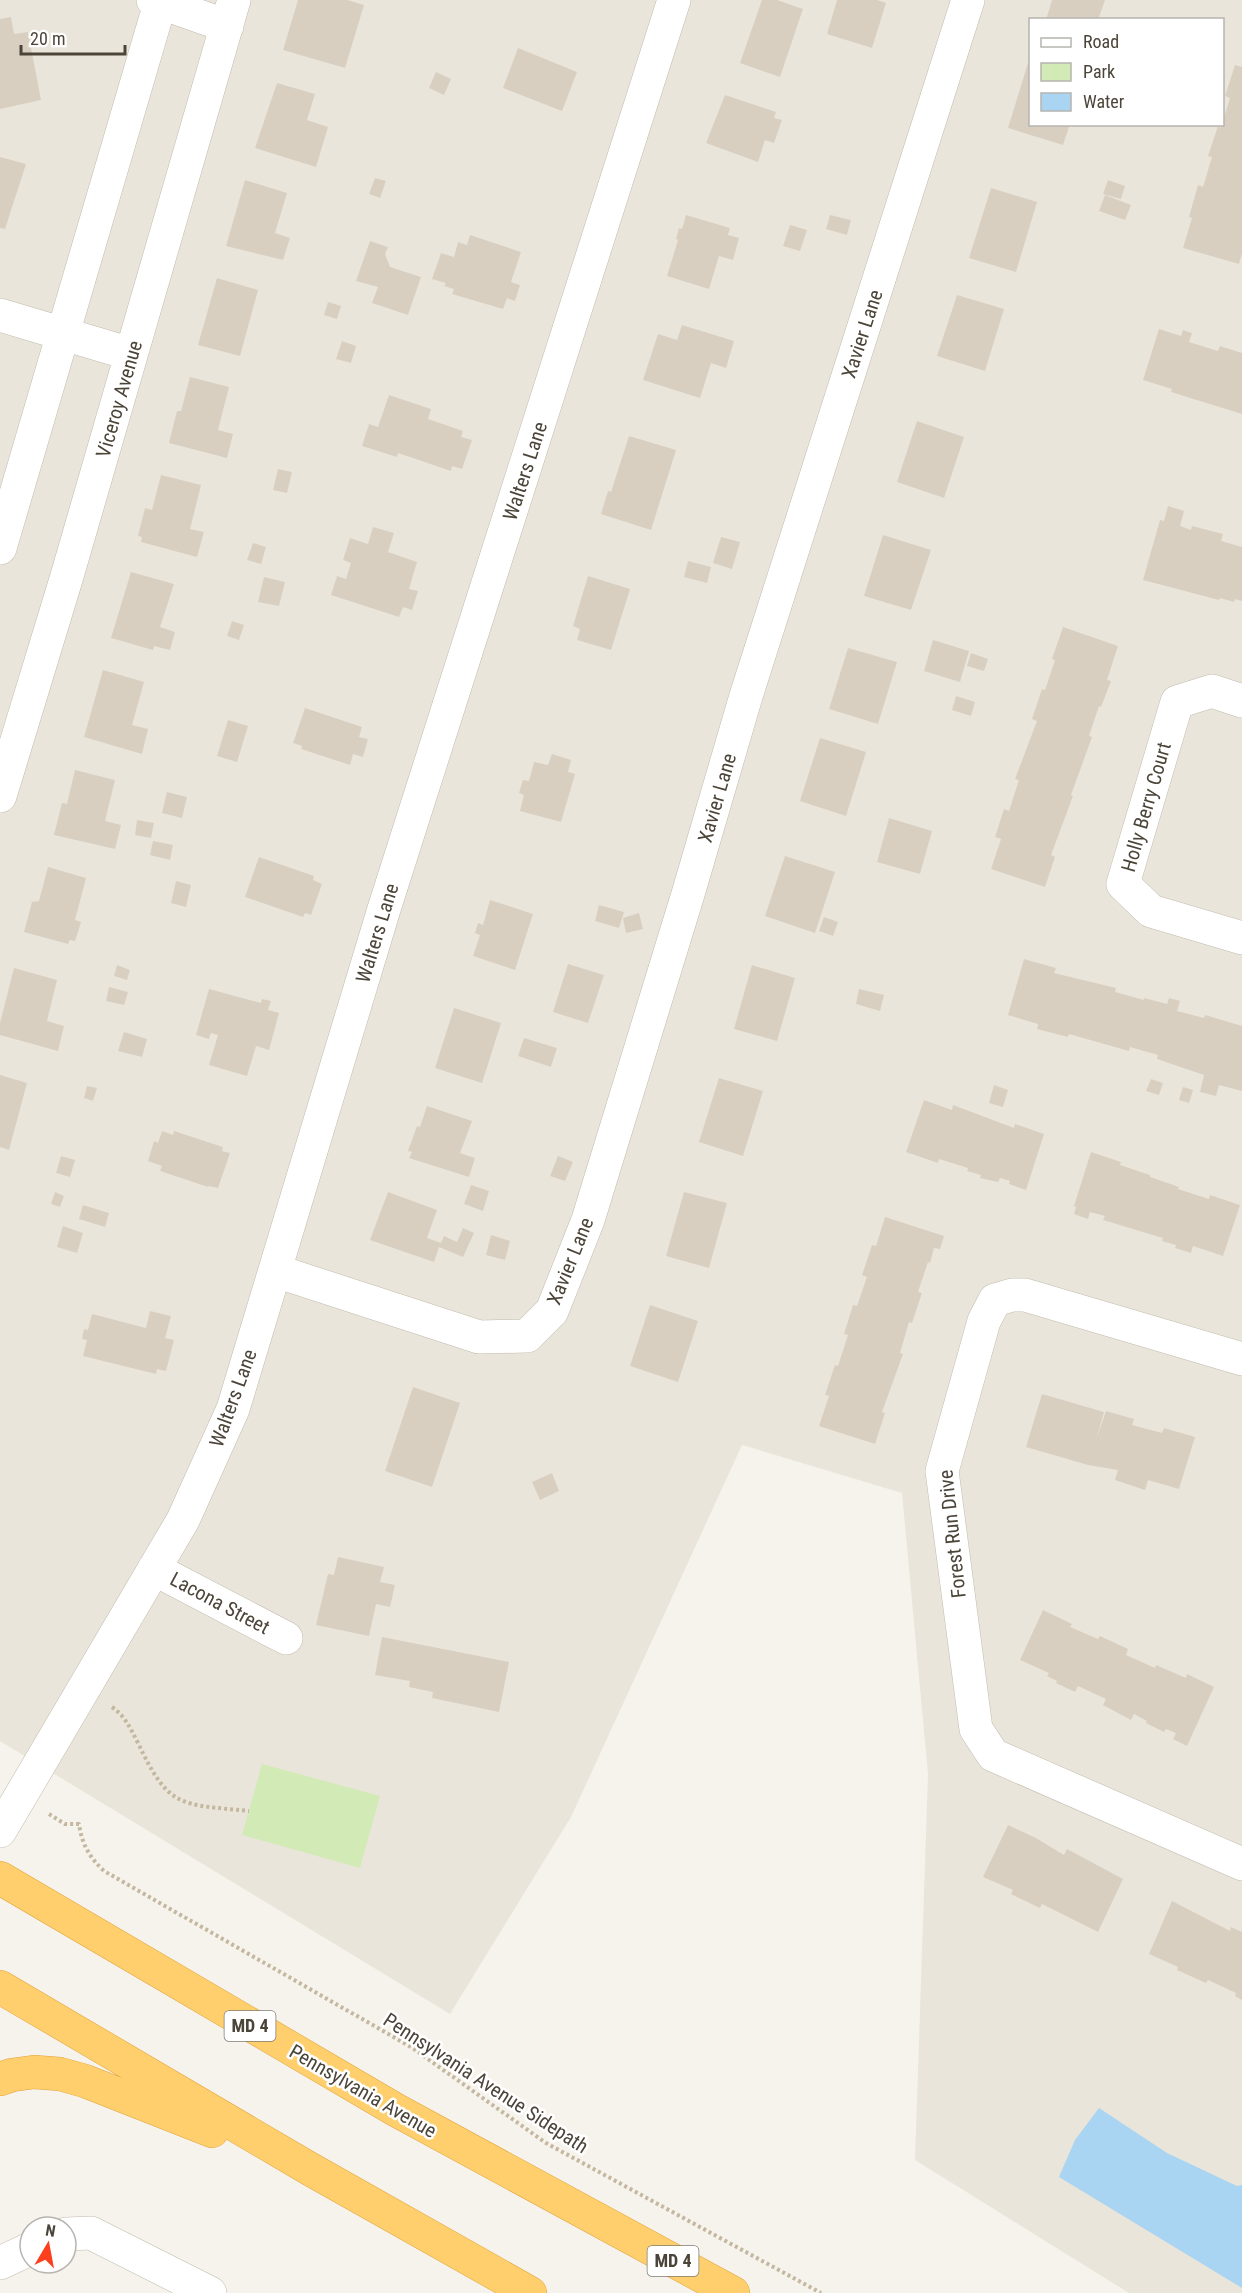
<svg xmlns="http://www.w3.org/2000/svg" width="1242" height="2293" font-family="'Roboto Condensed',sans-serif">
  <rect width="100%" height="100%" fill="#f6f3ec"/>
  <path fill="#eae5da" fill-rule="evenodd" d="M0,0H1242V2293H1129L915,2160L928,1774L902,1493L742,1445L571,1817L450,2014L0,1741ZM1030,20H1222V124H1030Z"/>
  <path fill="#d2eab5" d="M262,1764L380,1796L360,1868L242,1835Z"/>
  <path fill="#a9d4f2" d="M1099,2108L1167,2153L1237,2186L1242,2185V2288L1059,2177L1075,2140Z"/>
  <path fill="#d8cfc1" d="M298,0H347L364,5L345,68L283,50Z
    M762,0H777L803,9L780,77L740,63Z
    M837,0H877L886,3L872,48L827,34Z
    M1052,0H1105L1098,20H1046Z
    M11,17L14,34L28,32L41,100L0,109V19Z
    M518,48L577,72L562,111L503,88Z
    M1028,63L1030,64V124H1070L1063,145L1008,128Z
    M1235,65L1242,67V253L1239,264L1183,248L1192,218L1189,217L1198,185L1203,187L1212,157L1208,156L1218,126L1221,128L1222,124L1230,98L1225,96Z
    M436,72L451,79L444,95L429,88Z
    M277,83L315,94L307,120L328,127L316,167L255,148Z
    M725,95L776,112L774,118L782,120L774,143L765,140L758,162L706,143Z
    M0,157L26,164L5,229L0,228Z
    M375,178L386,181L380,198L369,194Z
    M245,180L287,193L275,233L290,238L283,260L226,246Z
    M1108,180L1125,186L1121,199L1103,194Z
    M991,188L1037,202L1016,272L969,258Z
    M1105,195L1131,205L1125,220L1099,211Z
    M686,215L730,228L728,235L739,238L733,260L719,256L709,289L667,276L678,240L676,239L679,228L682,229Z
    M830,215L851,220L847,235L826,229Z
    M790,225L807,230L800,251L783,246Z
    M470,235L521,252L511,282L520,285L515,301L507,298L503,309L452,294L454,289L444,286L446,283L432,279L441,253L454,257L458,242L467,245Z
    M370,241L388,247L385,254L390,267L421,277L408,315L372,303L378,287L356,281Z
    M217,278L258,290L240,356L198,345Z
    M957,295L1004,309L985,371L937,356Z
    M328,302L341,306L337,319L324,315Z
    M682,325L734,341L726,368L711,363L700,398L643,380L658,334L677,340Z
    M1159,329L1181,336L1183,330L1192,333L1189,342L1218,351L1220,346L1242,353V414L1171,392L1172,389L1143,380Z
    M342,341L356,346L351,363L336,359Z
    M190,377L229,387L218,430L233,434L227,458L169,443L177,411H181Z
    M389,395L431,409L428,419L463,431L461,437L472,440L462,469L452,466L451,471L398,453L397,457L362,446L369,424L378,427Z
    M917,421L964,437L944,498L897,482Z
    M629,436L676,450L651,530L601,514L608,491L611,492Z
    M278,469L292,472L287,493L273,490Z
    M161,475L201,485L190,529L204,532L197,557L141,542L142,537L138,536L145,508L152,510Z
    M1168,506L1184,511L1180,526L1191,530L1192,526L1223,534L1221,541L1242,547V601L1235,599L1234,602L1220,598L1219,600L1143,580L1160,520L1164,521Z
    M373,527L394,533L388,552L417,562L409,589L418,591L412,610L403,607L399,617L331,595L337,576L346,579L351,563L343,560L350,538L368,544Z
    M883,535L931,550L911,610L864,596Z
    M721,537L740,542L732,569L713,563Z
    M253,543L266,547L261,564L247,560Z
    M688,561L711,567L707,583L684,577Z
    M131,572L174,584L160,627L175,632L170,650L154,646L153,650L111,638Z
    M588,576L630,589L611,650L577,640L580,629L573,626Z
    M264,577L285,582L279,606L258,602Z
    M232,621L244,625L239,640L227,636Z
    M1063,627L1118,646L1107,680L1111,681L1101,707L1099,706L1089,736L1092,737L1071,795L1073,796L1051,855L1055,857L1045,887L991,869L1001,839L995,837L1004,809L1009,811L1019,780L1015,779L1037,721L1032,719L1042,689L1045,690L1055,660L1052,659Z
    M933,640L969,651L960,682L924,671Z
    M848,648L897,662L878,724L829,709Z
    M971,653L988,659L984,671L967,666Z
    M103,670L144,682L132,725L148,729L142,754L84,737Z
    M956,696L975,702L971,716L952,710Z
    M305,708L362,727L359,737L368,739L363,757L353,754L350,765L301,749L302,746L293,743Z
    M228,720L248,726L237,762L217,756Z
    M820,738L866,752L846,816L800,801Z
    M552,754L571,760L568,772L575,774L561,822L520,811L524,795L519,793L523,780L529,781L534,762L548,765Z
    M75,770L115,780L105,821L121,825L115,849L54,835L62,803L67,804Z
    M167,792L187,797L182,818L162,813Z
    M889,818L932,831L920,874L877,862Z
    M137,820L154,823L151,838L135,835Z
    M153,841L173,845L170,860L150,855Z
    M785,856L835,872L815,933L765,916Z
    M259,857L314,876L313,880L322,884L311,915L305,913L303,917L245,897Z
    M48,867L86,878L75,920L81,922L75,941L70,940L68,944L24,932L32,902L39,901Z
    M176,881L191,885L186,907L171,903Z
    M490,900L533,914L515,970L473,956L480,935L475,933L478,923L483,925Z
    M599,905L624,912L619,928L595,921Z
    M639,913L643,929L626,933L623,918Z
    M824,917L838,922L833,936L819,931Z
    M1024,959L1056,968L1054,973L1116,988L1115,992L1144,1000V998L1167,1004L1169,998L1180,1001L1177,1011L1204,1018L1205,1015L1242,1026V1091L1219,1085L1216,1096L1200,1092L1204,1075L1157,1059L1158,1055L1130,1047L1129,1051L1069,1034L1068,1037L1037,1029L1038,1024L1008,1015Z
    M568,964L604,975L588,1023L553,1012Z
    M117,965L130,970L127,980L114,976Z
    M752,965L795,978L777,1041L734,1029Z
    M14,968L57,980L47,1021L64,1026L58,1051L0,1035V1023Z
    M109,987L128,992L124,1005L106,1001Z
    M209,989L261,1003L262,999L271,1001L268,1010L279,1013L269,1050L256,1046L247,1076L209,1065L218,1035L211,1033L209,1039L196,1035Z
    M859,989L884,995L880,1011L856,1004Z
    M454,1008L501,1023L482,1083L435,1068Z
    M124,1032L147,1039L142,1057L118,1051Z
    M524,1038L557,1048L551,1067L518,1056Z
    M0,1075L27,1083L9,1150L0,1147Z
    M719,1078L763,1091L743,1156L699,1142Z
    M1151,1079L1163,1083L1159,1095L1146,1091Z
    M994,1085L1008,1090L1003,1107L989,1103Z
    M87,1086L97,1088L93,1101L84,1098Z
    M1183,1087L1193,1090L1189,1103L1179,1100Z
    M924,1100L952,1110L953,1105L1014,1128L1015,1124L1044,1134L1026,1190L1009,1184L1010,1181L1000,1178L998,1182L980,1178L981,1175L967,1171L968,1168L939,1159L938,1163L906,1152Z
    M427,1106L472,1121L460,1153L475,1158L469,1177L409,1158L412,1152L408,1151L417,1126L420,1127Z
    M162,1131L173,1135L174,1131L223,1147L222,1151L230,1153L218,1188L208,1186V1187L160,1171L162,1166L148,1161L154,1141L158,1143Z
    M1091,1152L1121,1162L1120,1165L1150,1175V1177L1179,1187L1178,1189L1209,1199L1210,1195L1240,1205L1223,1256L1193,1246L1191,1253L1175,1248L1176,1245L1162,1241L1163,1238L1103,1220L1105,1216L1090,1212L1088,1219L1074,1214L1076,1207L1074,1206Z
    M61,1156L75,1160L70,1177L56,1173Z
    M558,1156L573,1162L565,1181L550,1176Z
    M471,1185L489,1191L483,1211L464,1204Z
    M55,1192L64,1196L60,1207L51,1204Z
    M388,1192L437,1210L427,1238L441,1243L444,1236L457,1242L463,1228L474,1233L463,1257L439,1247L434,1262L370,1240Z
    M684,1192L727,1203L709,1268L666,1256Z
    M83,1205L109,1213L105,1227L79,1219Z
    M885,1217L944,1236L940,1249L934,1248L930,1263L928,1262L918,1292L922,1293L912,1323L909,1322L900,1353L903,1354L882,1412L885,1413L875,1444L819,1426L829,1396L825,1395L835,1365L838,1366L848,1335L844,1334L853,1305L857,1306L867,1277L862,1275L872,1245L876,1246Z
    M63,1226L83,1233L77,1253L57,1247Z
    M491,1235L510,1241L505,1260L486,1255Z
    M650,1305L698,1321L678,1382L630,1366Z
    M150,1311L171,1316L165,1338L174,1340L166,1371L157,1369L156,1374L83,1356L87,1340L82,1339L84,1329L88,1330L92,1314L146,1328Z
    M413,1387L460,1403L432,1487L385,1471Z
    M1042,1394L1104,1412L1096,1440L1106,1411L1134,1419L1132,1425L1162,1433L1164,1428L1195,1437L1179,1489L1148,1480L1145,1490L1115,1480L1118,1470L1088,1465L1026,1447Z
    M552,1473L559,1491L540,1500L532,1482Z
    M338,1557L384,1567L380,1582L395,1585L390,1607L376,1604L369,1636L316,1625L328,1574L334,1575Z
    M1043,1610L1072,1624L1070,1627L1098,1639L1100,1636L1128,1649L1126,1655L1155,1668L1156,1665L1186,1678L1187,1674L1214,1687L1187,1746L1173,1739L1176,1733L1166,1729L1164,1732L1146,1723L1147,1721L1134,1714L1131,1720L1103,1705L1106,1699L1078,1686L1075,1692L1056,1683L1057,1681L1047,1676L1049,1673L1020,1660Z
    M382,1637L509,1662L499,1712L432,1698L433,1692L409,1687L410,1681L375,1675Z
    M1008,1825L1036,1838L1064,1855L1067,1849L1123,1879L1098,1932L1042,1904L1040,1908L1011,1894L1013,1890L983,1877Z
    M1172,1901L1230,1931L1231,1927L1242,1932V2000L1235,1996L1236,1993L1208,1980L1206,1983L1177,1970L1178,1967L1149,1954Z"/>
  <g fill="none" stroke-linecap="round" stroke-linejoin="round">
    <g stroke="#c2bbae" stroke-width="34">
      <path id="minor" d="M153,0L227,26
        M0,315L131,354
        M0,548L161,0
        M1242,701L1212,691L1177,702L1123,884L1151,911L1242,938
        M0,796L67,576L234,0
        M276,1271L479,1337L527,1336L552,1311L588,1220L688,894L746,696L968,0
        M1242,1359L1025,1295H1012L995,1300L984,1321L942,1471L976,1729L993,1755L1242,1864
        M154,1569L286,1638
        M0,1831L183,1520L233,1409L384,909L674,0
        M66,2234L91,2233L210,2293
        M0,2263L30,2249"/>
    </g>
    <g stroke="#e0a43c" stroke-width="34">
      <path id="highway" d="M0,1878L396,2110L733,2293
        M0,1987L310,2169L530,2293
        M0,2079L12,2075L34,2072L60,2074L85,2081L212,2131"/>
    </g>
    <path stroke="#c4b79f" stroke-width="4" stroke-dasharray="3 3" stroke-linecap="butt" d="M112,1707C126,1717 130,1728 138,1743C169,1809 180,1804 249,1811
      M49,1814L65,1824H79C82,1844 89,1857 104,1871L411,2047L546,2143L821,2293"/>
    <use href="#minor" stroke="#fff" stroke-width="33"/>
    <use href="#highway" stroke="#ffcf6e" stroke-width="33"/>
  </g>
  <g text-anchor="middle" stroke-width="5" stroke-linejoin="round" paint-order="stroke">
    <g fill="#fff" stroke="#817c74" stroke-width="1.5">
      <rect x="224.5" y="2011" width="51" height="30" rx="4.5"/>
      <rect x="647.5" y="2246" width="51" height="30" rx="4.5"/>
    </g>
    <g font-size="18" font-weight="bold" fill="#4b4439">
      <text x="250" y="2032">MD 4</text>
      <text x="673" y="2267">MD 4</text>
    </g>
    <g font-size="20" fill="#4b4439" stroke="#fff">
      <text transform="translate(862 334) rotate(-72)" y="7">Xavier Lane</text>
      <text transform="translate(119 399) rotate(-74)" y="7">Viceroy Avenue</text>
      <text transform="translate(525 471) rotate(-72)" y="7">Walters Lane</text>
      <text transform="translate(717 798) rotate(-74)" y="7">Xavier Lane</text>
      <text transform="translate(1146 807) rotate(-74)" y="7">Holly Berry Court</text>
      <text transform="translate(377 933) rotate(-73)" y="7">Walters Lane</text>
      <text transform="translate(570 1261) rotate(-68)" y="7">Xavier Lane</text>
      <text transform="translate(233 1398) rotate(-70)" y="7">Walters Lane</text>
      <text transform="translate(952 1534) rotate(-96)" y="7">Forest Run Drive</text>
      <text transform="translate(220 1603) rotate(28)" y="7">Lacona Street</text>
      <text transform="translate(486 2083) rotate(33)" y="7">Pennsylvania Avenue Sidepath</text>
      <text transform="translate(363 2091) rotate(30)" y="7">Pennsylvania Avenue</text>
    </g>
  </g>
  <rect x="1029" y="18" width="195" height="108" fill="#ffffff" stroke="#b7b4b0" stroke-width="1.5"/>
  <rect x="1041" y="38" width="30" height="9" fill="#ffffff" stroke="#b7b4b0" stroke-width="1.5"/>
  <text x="1083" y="48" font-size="18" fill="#4b4439">Road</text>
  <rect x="1041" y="63" width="30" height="18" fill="#d2eab5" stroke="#b7b4b0" stroke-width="1.5"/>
  <text x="1083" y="78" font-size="18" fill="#4b4439">Park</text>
  <rect x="1041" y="93" width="30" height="18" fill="#a9d4f2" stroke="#b7b4b0" stroke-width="1.5"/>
  <text x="1083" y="108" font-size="18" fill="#4b4439">Water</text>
  <g transform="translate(48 2245) rotate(10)"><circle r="28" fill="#ffffff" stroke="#b7b4b0" stroke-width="1.5"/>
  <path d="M0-4.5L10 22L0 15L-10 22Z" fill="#fc3f1d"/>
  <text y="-9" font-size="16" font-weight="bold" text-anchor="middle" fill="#4b4439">N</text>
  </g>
  <path d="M21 45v9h104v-9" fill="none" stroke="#4b4439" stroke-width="3"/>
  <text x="30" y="45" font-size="18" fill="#4b4439" stroke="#ffffff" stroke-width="4.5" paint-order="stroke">20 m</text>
</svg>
